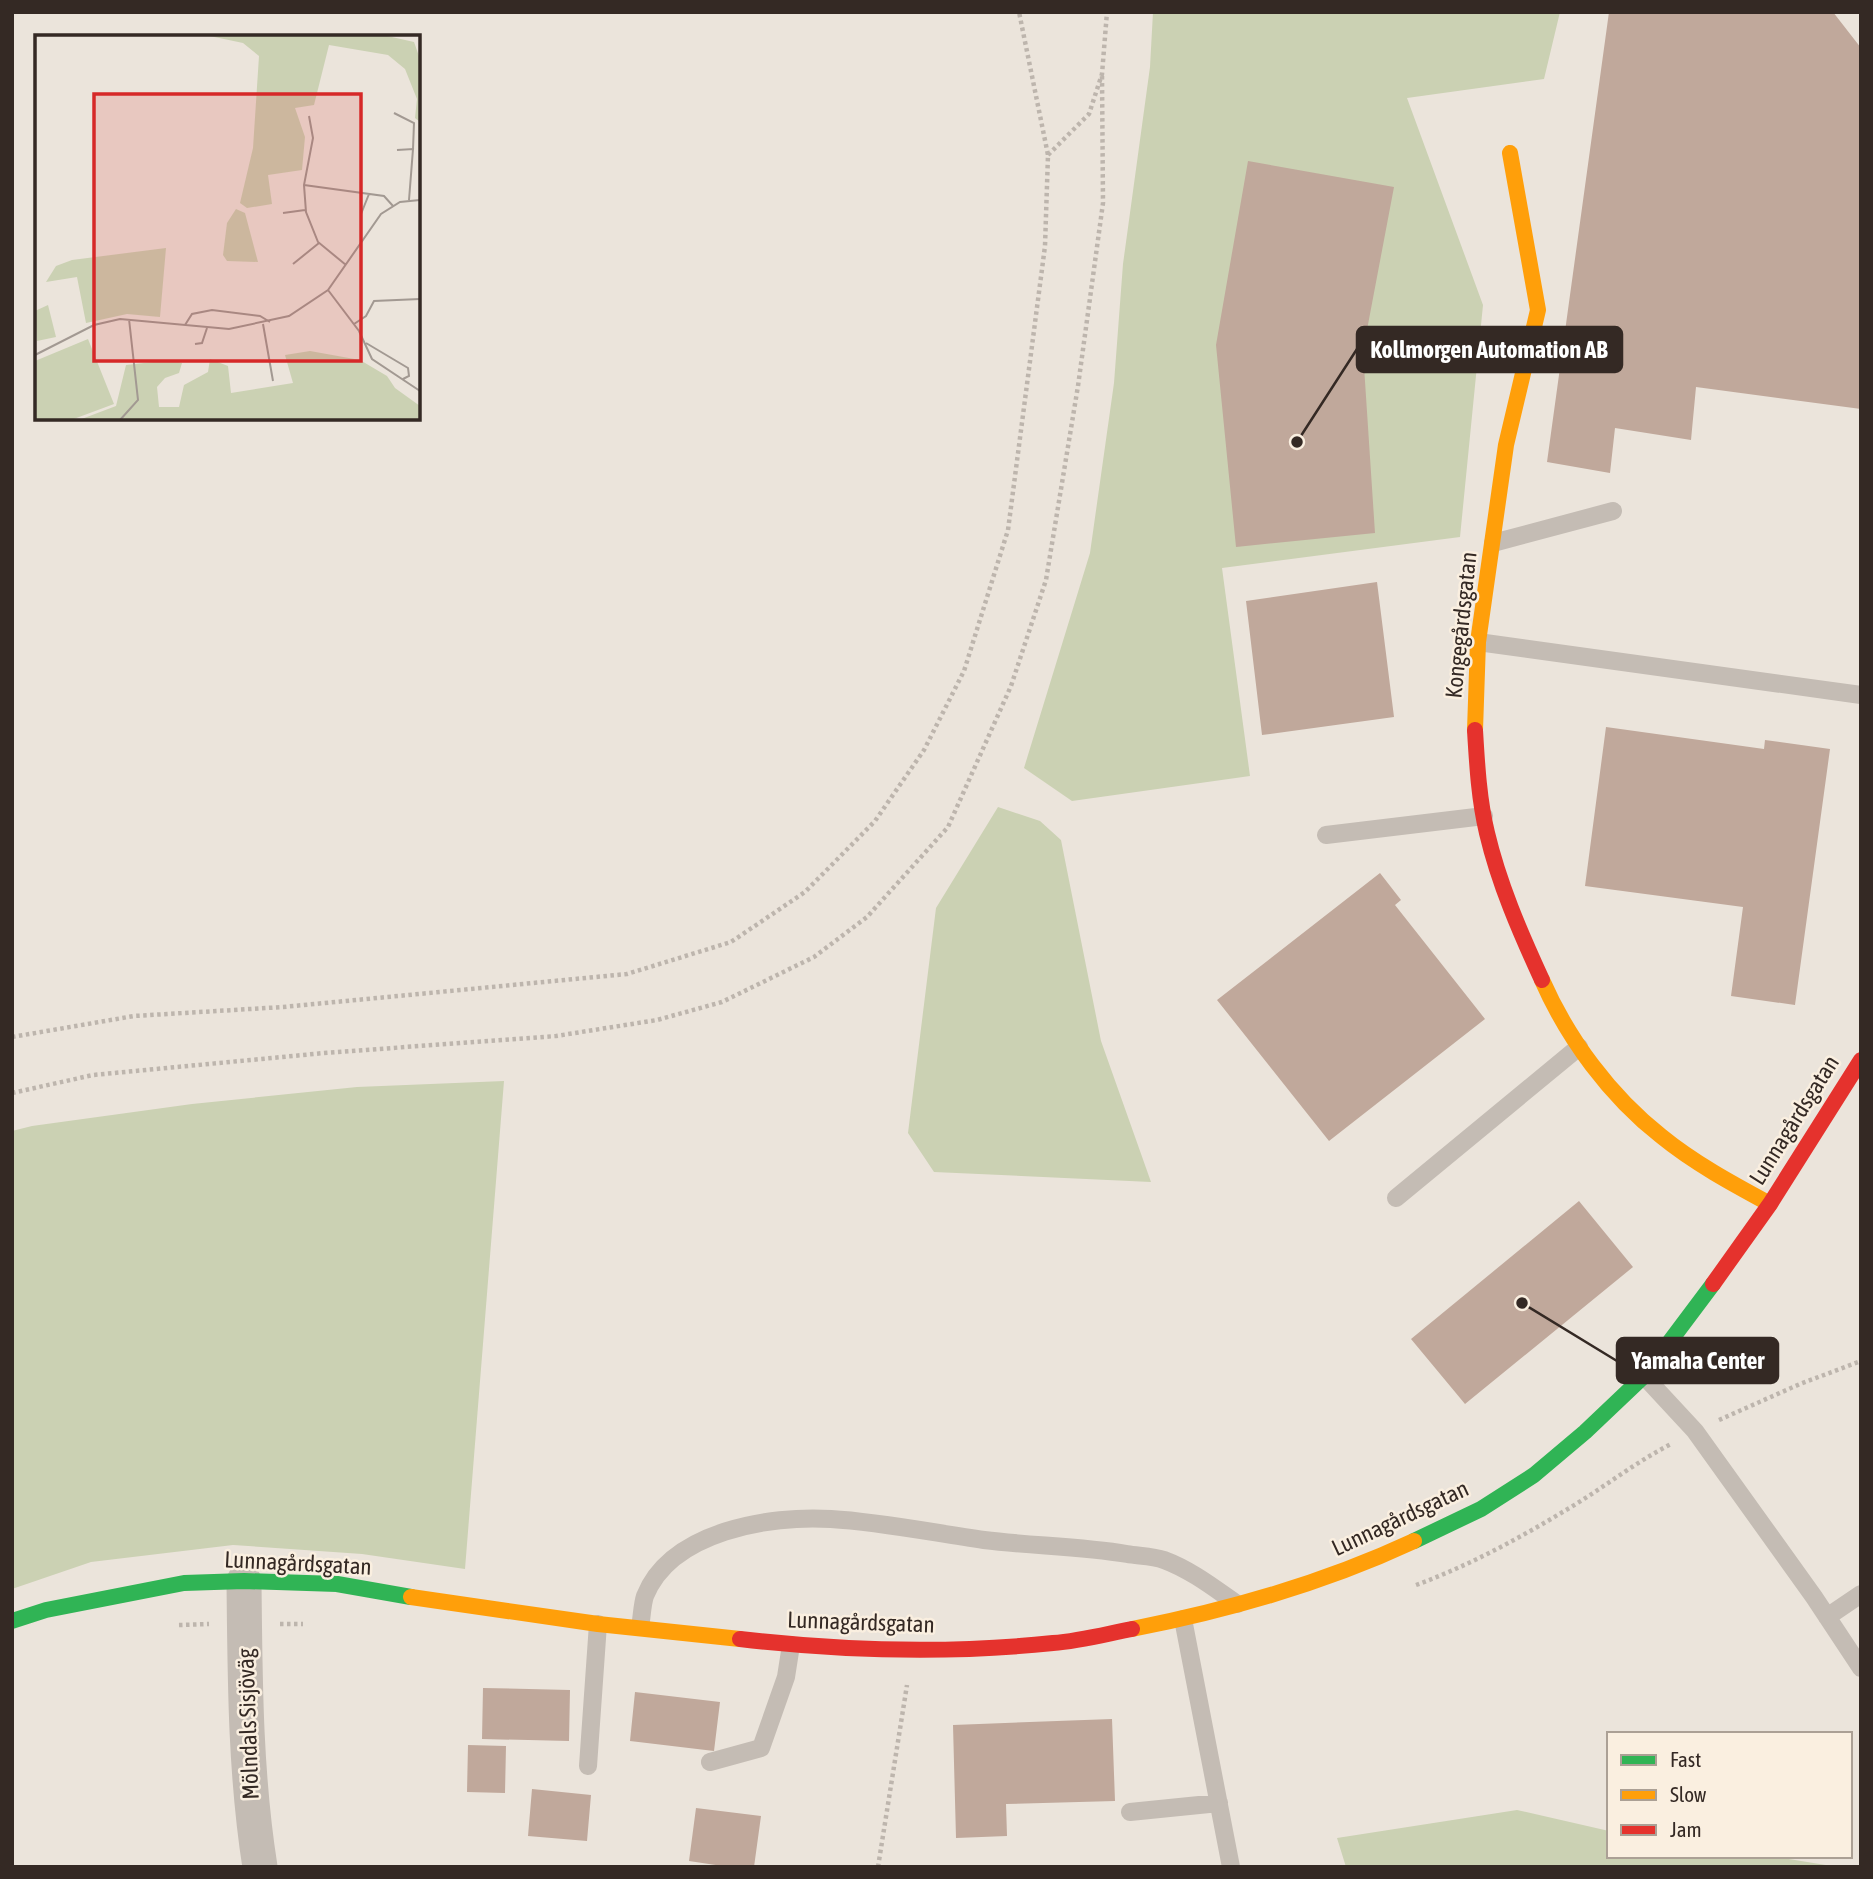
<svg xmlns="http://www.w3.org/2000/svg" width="1873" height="1879" font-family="'Asap Condensed',sans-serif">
  <rect width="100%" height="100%" fill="#ebe4db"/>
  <path fill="#cbd1b3" d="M1153,12H1560L1544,79L1407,98L1483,305L1460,537L1222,568L1250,776L1072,801L1024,768L1090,553L1114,383L1123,264L1150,67Z
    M998,807L1040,821L1061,840L1101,1041L1151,1182L934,1172L908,1133L936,908Z
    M504,1081L465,1569L362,1554L233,1545L91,1562L12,1589V1131L32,1126L192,1104L357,1087Z
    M1517,1810L1609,1831V1856H1771L1838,1867H1346L1337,1838Z"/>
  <path fill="#c0a89b" d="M1609,12H1833L1861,48V409L1696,387L1691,440L1615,428L1610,473L1547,462Z
    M1248,161L1394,187L1363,351L1375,533L1236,547L1216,345Z
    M1377,582L1394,717L1262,735L1246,601Z
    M1606,727L1764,749L1765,740L1830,749L1795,1005L1731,996L1743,907L1585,886Z
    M1380,873L1401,900L1395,905L1485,1019L1329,1141L1217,1000Z
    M1579,1201L1633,1267L1465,1404L1411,1339Z
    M483,1688L570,1690L569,1741L482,1739Z
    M635,1692L720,1702L714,1751L630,1741Z
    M1112,1719L1115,1801L1006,1804L1007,1836L956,1838L953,1725Z
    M468,1745L506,1746L505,1793L467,1792Z
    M532,1789L591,1795L587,1841L528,1836Z
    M696,1808L761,1816L754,1867H729L689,1861Z"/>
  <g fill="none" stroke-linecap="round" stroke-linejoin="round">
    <path stroke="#bdb5ad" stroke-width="4.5" stroke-dasharray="3.5 3.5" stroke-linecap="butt" d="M1048,155L1089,114L1102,74L1107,12
      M12,1037L134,1016L283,1007L627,974L731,942L805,892L875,821L924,750L964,671L1008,530L1045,246L1048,155L1019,12
      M12,1093L93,1075L324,1053L556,1036L657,1020L722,1002L814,957L867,917L948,827L1011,686L1046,580L1078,386L1103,203L1102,74
      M1719,1420L1800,1384L1861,1361
      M1416,1585C1468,1566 1518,1539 1566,1510C1602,1489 1634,1463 1671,1444
      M280,1624H303
      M179,1625L209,1624
      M878,1867L907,1685"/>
    <path stroke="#c4bcb4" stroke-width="18" d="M1493,543L1613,511
      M1478,642L1861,695
      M1326,835L1484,816
      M1396,1198L1579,1047
      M1644,1376L1695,1431L1814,1597L1861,1668
      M1827,1617L1861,1594
      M1183,1619L1231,1867
      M640,1627C642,1617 642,1605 645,1596C671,1531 770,1515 831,1519C882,1522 934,1533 984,1540C1032,1546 1080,1546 1127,1554C1139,1556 1153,1556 1164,1560C1191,1570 1214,1588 1237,1604
      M710,1762L761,1748L786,1677L791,1645
      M588,1766L598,1624
      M1130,1812L1219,1803"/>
    <path stroke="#c4bcb4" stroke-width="35" d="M244,1581C245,1677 245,1772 260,1867"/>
    <path stroke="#30b455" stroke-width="16" d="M1414,1541L1481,1509L1534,1475L1585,1432L1644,1376L1713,1284
      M12,1621L46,1610L184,1583L244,1581L337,1584L411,1597"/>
    <path stroke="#ff9f0a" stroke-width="16" d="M1475,730L1478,642L1506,445L1538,310L1510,153
      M1542,980C1568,1039 1610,1096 1661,1136C1694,1163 1733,1184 1770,1204
      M411,1597L598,1624L740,1639
      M1132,1629C1230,1610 1324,1583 1414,1541"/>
    <path stroke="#e5322d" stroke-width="16" d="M1475,730C1477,764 1479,800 1487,833C1499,884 1520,932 1542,980
      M1713,1284L1770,1204L1861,1060
      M740,1639C844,1651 949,1654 1053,1643C1080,1641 1106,1634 1132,1629"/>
  </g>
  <g text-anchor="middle" stroke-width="5" stroke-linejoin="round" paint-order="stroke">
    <g font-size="23" fill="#342924" stroke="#faefe0">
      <text transform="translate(1461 625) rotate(-84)" y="8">Kongegårdsgatan</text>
      <text transform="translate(1794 1120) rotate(-58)" y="8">Lunnagårdsgatan</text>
      <text transform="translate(1400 1518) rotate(-25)" y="8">Lunnagårdsgatan</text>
      <text transform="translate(298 1563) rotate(3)" y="8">Lunnagårdsgatan</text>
      <text transform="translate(861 1622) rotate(2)" y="8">Lunnagårdsgatan</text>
      <text transform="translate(248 1724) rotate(-92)" y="8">Mölndals Sisjöväg</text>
    </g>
  </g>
  <g transform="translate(35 35)">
    <rect width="385" height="385" fill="#ebe4db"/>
    <path d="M170,0H348L379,7L385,24V87L380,83L382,64L370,34L353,20L294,10L279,70L260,73L270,102L267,135L233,140L237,169L212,173L205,168L218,113L224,21L208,8ZM201,174L210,178L223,227L192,226L188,220L192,188ZM131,213L125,282L92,279L51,288L42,242L11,247L21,231L37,225ZM13,270L21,302L2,306L0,276ZM53,304L79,369L36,385H0V326ZM275,316L325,325L352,341L360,353L385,371V385H44L81,371L91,330L136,325L147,328L144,338L130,343L122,352L124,372H144L149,350L173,337L175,324L193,331L196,358L258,348L250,320Z" fill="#cbd1b3"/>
    <path fill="none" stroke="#a29992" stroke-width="2" d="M359,78L379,88L378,114M274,81L278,103L269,150L271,177L283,207L311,230M362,115L378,114L374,165M269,150L349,161L358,171M248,178L270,175M326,179L334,159M258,229L284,208M293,255L324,296L337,324L385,356M228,289L238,346M319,289L331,281L339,266L385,264M150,290L157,279L177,275L225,281L235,287M331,308L373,333L374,341L368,344M160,309L167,308L172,293M0,320L59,290L85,284L194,294L254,281L293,255L346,179L365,167L385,165M85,385L103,365L94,284"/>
    <path fill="#d62828" fill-opacity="0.15" stroke="#d62828" stroke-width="3.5" d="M59,59H326V326H59Z"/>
    <rect width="385" height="385" fill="none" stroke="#342924" stroke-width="3.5"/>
  </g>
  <path fill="none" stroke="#342924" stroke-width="2.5" d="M1297 442L1357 349M1522 1303L1617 1361"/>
  <g fill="#342924" stroke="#faefe0" stroke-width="2.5">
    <circle cx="1297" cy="442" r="7"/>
    <circle cx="1522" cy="1303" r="7"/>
  </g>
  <g fill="#342924" stroke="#342924" stroke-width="2.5">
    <rect x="1357" y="327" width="265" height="45" rx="7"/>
    <rect x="1617" y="1338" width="161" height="45" rx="7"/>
  </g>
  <g font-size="24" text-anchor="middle" font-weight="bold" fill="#fff">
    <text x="1489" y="358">Kollmorgen Automation AB</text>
    <text x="1698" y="1369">Yamaha Center</text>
  </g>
  <rect width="1873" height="1879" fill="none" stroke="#342924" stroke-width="28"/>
  <rect x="1607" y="1732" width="245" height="126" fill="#faefe0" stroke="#aba095" stroke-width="2"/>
  <rect x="1621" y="1755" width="35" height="10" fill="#30b455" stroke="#aba095" stroke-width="2"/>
  <text x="1670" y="1767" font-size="21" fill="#342924">Fast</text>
  <rect x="1621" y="1790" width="35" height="10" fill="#ff9f0a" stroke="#aba095" stroke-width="2"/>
  <text x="1670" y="1802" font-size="21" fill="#342924">Slow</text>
  <rect x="1621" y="1825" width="35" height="10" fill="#e5322d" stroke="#aba095" stroke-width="2"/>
  <text x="1670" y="1837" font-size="21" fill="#342924">Jam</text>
</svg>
